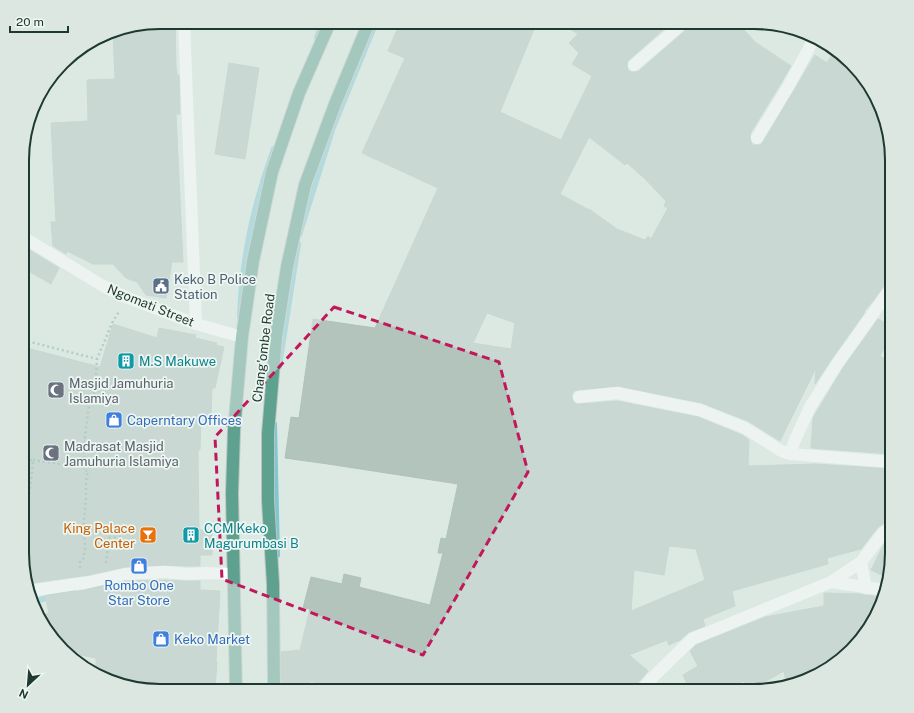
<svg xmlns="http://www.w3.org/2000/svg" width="914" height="713" font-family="'Public Sans',sans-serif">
  <rect width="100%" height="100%" fill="#dce9e3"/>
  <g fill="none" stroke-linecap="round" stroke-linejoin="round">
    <path stroke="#81c7d2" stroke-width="6" d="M317,38L323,22
      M299,235L333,127L376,22
      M240,316C242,258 254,203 274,149
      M279,366L298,244
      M274,424L277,555
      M90,588L113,584L124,583
      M33,602L73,590"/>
  </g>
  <path fill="#b2c4bc" stroke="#afc3ba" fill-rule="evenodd" d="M160,22H175L176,67L177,75H179L180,114H176L183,262H172L166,298L146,295L137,282L126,278L113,264H93L67,251L66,254L53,246L51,222H56L51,123L88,121L87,80L115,79L113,31L115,29Z
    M400,22H537L500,112L561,140L592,76L572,64L579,53L569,43L578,34L559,22H672L629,60L627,63V66L628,70L631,72H635L639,71L679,36L685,31L686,28L687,22H737L755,42L791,66L781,83L750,134V138L751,142L753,145H760L763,142L815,55L827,63L835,50L845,56L881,107L892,160V274L873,301L864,311L865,312L831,360L815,384L816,368L780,441L748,421L702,403L618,386L578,390L574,391L572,394V398L573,401L576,404H580L617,401L698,417L742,435L749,440L748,466L816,464L892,469V520L888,521L878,527L861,549L827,558L828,564L732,591L735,606L703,619L705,626L689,632L680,640L669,645L667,640L629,655L648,671L635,686L634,691H393L363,683L361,691H345L310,681L311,691H282L281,652L300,650L310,609L303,608L311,577L342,584L344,574L361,578L359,587L430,605L443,553H438L441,538L446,539L458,484L328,464L285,458L291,417L299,418L313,319L375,328L438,188L362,153L405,58L388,51ZM589,137L625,165L627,163L644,178L666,201L664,206L668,208L651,239L648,236L645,240L617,229L589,209V210L560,194ZM487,313L515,323L511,349L473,343ZM669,546L696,549L705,580L631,611L634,570L664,575Z
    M229,63L259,68L245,159L215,154Z
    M23,246L59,268L51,284L23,268Z
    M878,319L892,326V334L880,356L892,362V454L811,448L813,418L817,411L843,368Z
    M113,324L157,338L159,328L196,335L195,338L217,343L216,345L224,347L215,388H212L211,416L201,415L200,450H198L199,530H212V555H200V566H188L164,565L125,567L89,575L31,583H28L22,562L23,347L100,367Z
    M892,536V562L888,578L871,570L884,544L889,538Z
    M164,580L187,581H200V590L220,591L216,662H217L215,691H151L107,681L96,673V658L65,652L38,616L49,613L45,596L91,589L127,581Z
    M824,593L860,594L864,595L883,597L881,606L858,644L811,678L786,682L784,671L749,691H747L744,681L724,691H690L683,675L698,666L690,651L696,645L765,617L824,606Z"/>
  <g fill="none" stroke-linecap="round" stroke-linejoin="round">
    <g stroke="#bcc4c1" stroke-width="14">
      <path id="primary" d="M236,691L232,493L234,430L242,337L253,261L272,172L299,93L330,22
        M274,691L273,584L268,501V433L276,337L287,267L305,185L335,104L369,22"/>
    </g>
    <path stroke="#7baf9e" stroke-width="2.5" stroke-dasharray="2 3" stroke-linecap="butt" d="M23,340L97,359
      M33,460L59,464L84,466
      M22,533L31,482L33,460H23
      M106,563L109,538L122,537
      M80,568V561L83,559L85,551L84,518L86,500V481L88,471L84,470V444L89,405L95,391L97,359L113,321L120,310"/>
    <path stroke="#fff" stroke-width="12" d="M184,22L196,324
      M634,65L674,31L679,26L680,22
      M757,138L788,87L815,37
      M23,237L103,286L128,298L196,324L242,337
      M579,397L617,393L651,400L700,410L745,428L764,440L781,451L790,454L892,462
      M790,454L795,440L810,407L837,364L892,287
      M861,562L866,588
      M831,582L885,590
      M30,591L90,582L126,574L164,572L188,574L206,573L233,574
      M641,691L653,677L692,639L831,582L861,562L884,532L892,527"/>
    <use href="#primary" stroke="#5fa18f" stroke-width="12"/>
  </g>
  <path d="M0 0H914V713H0ZM334,307L499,362L528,472L423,655L222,579L215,437Z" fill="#dce9e3" fill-opacity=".55" fill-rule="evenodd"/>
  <path fill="none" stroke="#c2185b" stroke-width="3" stroke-dasharray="8 5" stroke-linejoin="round" d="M334,307L499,362L528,472L423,655L222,579L215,437Z"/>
  <defs>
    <g id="civic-square" transform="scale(0.9)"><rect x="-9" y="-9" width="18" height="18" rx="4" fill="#5c6f8a" stroke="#edf6f1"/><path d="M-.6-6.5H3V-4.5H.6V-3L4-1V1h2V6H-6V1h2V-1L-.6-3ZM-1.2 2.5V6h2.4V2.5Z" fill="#fff"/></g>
    <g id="building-square" transform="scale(0.9)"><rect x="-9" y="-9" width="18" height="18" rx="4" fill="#0f9aa8" stroke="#edf6f1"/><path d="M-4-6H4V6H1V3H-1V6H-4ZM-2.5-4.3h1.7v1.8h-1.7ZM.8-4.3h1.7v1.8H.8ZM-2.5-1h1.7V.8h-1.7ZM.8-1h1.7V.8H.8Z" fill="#fff"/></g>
    <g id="mosque-square" transform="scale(0.9)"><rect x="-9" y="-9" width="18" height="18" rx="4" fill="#6b7280" stroke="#edf6f1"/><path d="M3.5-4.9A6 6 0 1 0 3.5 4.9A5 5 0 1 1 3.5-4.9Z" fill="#fff"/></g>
    <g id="shop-square" transform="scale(0.9)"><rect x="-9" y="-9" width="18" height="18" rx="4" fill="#3f7fe0" stroke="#edf6f1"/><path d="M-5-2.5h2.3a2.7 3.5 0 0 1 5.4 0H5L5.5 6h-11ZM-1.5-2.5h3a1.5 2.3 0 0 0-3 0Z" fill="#fff"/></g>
    <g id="bar-square" transform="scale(0.9)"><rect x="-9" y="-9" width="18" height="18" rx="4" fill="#e8710a" stroke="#edf6f1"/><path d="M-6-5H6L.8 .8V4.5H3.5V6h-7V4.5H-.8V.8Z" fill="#fff"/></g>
  </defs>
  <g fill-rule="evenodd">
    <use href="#civic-square" x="161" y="286"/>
    <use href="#building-square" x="126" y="361"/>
    <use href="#mosque-square" x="56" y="390"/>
    <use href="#shop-square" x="114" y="420"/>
    <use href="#mosque-square" x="51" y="453"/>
    <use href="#bar-square" x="148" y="535"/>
    <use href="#building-square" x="191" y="535"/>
    <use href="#shop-square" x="139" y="566"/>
    <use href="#shop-square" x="161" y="639"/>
  </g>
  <g text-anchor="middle" stroke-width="3.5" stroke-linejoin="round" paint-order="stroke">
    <g font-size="13" fill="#4e5e75" stroke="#edf6f1" text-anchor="start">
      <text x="174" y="284">Keko B Police<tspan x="174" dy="15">Station</tspan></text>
    </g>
    <g font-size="13" fill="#1e3931" stroke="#edf6f1">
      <text transform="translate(151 305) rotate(22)" y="5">Ngomati Street</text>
      <text transform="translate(263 348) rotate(-83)" y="5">Chang'ombe Road</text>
    </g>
    <g font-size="13" fill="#0d838f" stroke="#edf6f1" text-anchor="start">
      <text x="139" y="366">M.S Makuwe</text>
      <text x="204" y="533">CCM Keko<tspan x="204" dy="15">Magurumbasi B</tspan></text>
    </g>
    <g font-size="13" fill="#5b616d" stroke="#edf6f1" text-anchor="start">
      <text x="69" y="388">Masjid Jamuhuria<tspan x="69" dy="15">Islamiya</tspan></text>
      <text x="64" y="451">Madrasat Masjid<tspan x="64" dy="15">Jamuhuria Islamiya</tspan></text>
    </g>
    <g font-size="13" fill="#366cbe" stroke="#edf6f1" text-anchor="start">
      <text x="127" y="425">Caperntary Offices</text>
      <text x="139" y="590" text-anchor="middle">Rombo One<tspan x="139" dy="15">Star Store</tspan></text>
      <text x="174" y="644">Keko Market</text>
    </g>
    <g font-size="13" fill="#c56008" stroke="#edf6f1" text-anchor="end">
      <text x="135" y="533">King Palace<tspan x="135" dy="15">Center</tspan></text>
    </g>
  </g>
  <path d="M0 0H914V713H0ZM160 29H754A131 131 0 0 1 885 160V553A131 131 0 0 1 754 684H160A131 131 0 0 1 29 553V160A131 131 0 0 1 160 29Z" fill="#dce7e2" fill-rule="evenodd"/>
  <path fill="none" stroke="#1e3931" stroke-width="2" d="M160 29H754A131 131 0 0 1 885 160V553A131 131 0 0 1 754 684H160A131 131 0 0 1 29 553V160A131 131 0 0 1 160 29Z"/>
  <g transform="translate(28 685) rotate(206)" stroke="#edf6f1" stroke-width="3" paint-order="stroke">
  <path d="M0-3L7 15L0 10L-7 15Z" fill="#1e3931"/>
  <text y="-6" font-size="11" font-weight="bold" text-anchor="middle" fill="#1e3931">N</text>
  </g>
  <path d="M10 26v6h58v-6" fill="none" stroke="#1e3931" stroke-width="2"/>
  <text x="16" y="26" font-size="12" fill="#1e3931" stroke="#edf6f1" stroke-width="3" paint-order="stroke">20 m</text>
</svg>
